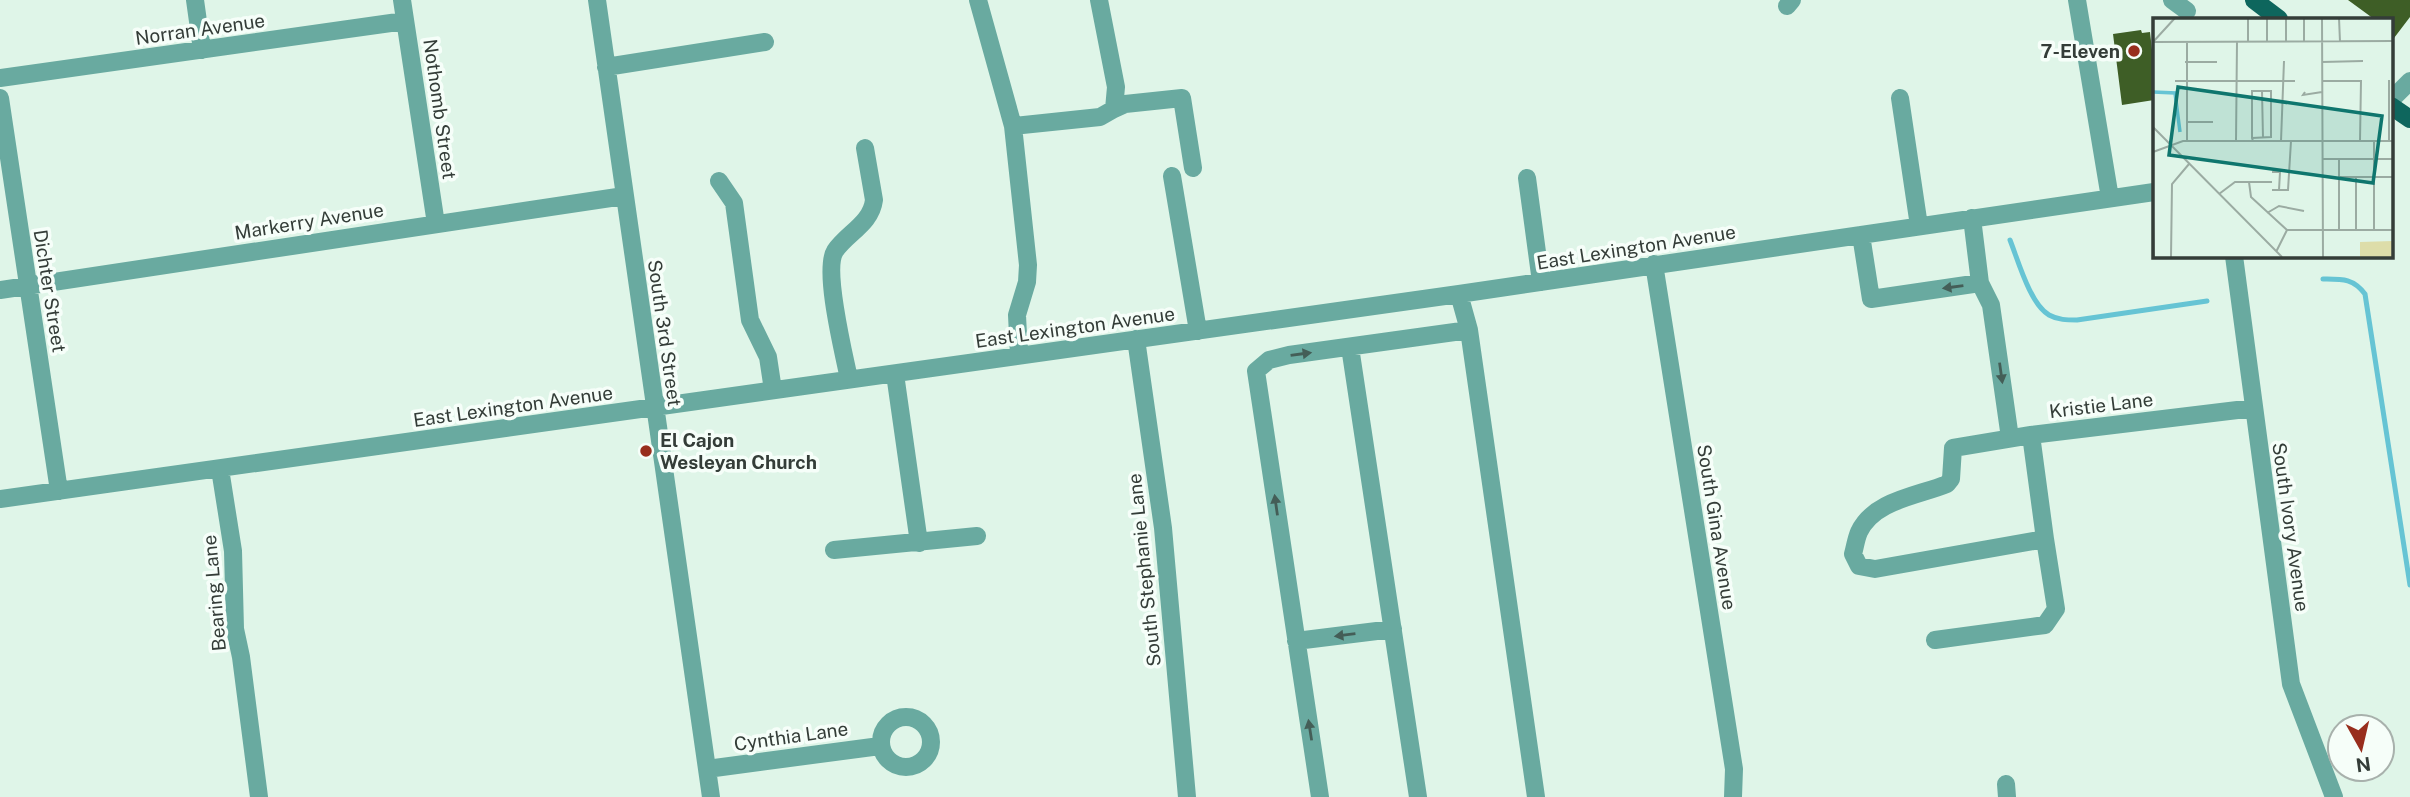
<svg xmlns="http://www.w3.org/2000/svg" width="2410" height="797" font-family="'Public Sans',sans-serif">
  <rect width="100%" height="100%" fill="#dff5e8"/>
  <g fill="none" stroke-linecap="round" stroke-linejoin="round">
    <path stroke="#66c4d4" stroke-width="5" d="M2010,240C2018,260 2030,304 2049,315C2058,320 2067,320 2077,320L2207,301
      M2323,279C2342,279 2353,278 2365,294L2410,585"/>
  </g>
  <path fill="#3e5e26" d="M2348,0H2410V17L2391,42V19H2374Z
    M2141,30L2142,33L2150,32L2154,68V100L2122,105L2113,34Z"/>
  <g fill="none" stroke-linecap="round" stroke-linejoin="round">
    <path stroke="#69aaa0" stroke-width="18" d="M195,0L202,50
      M402,0L436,224
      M597,0L711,797
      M978,0L1013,126L1028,265L1027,282L1017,315L1019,355
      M2077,0L2110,198
      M2172,0L2187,11
      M1787,6L1792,0
      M606,67L765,42
      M0,78L405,21
      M0,98L59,491
      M1900,98L1919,226
      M2391,100L2410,81
      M1114,109L1125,104L1182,98L1193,168
      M1013,126L1100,117L1114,109L1116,87L1099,0
      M1172,176L1198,331
      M1527,178L1541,282
      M719,181L734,203L750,320L768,357L773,390
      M1861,235L1871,299L1980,283L1972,218
      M2234,256L2291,684L2334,797
      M1654,264L1734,769L1733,797
      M1980,283L1991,305L2010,438
      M0,290L624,196
      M1459,294L1469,330L1536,797
      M1136,339L1163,528L1187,797
      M1350,347L1418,797
      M895,374L919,543
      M849,379C844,354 823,270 835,251C847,233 871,224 874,200L865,148
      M2031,435L2045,539
      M220,469L233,551L235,629L241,657L259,797
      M0,499L1459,294L2154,192
      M834,550L977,536
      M1935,640L2045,625L2056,609L2045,539L1875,569L1859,566L1853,554C1855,547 1856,539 1859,532C1874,500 1918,496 1947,484L1951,479L1953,448L2031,435L2254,408
      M1296,641L1393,629
      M881 742a25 25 0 1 1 50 0a25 25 0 1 1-50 0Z
      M707,769L880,746
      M2006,784L2007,797
      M1320,797L1256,371L1269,360L1289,355L1469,330"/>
    <path stroke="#0e665d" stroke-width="18" d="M2254,0L2279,19
      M2391,106L2410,119"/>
  </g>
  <defs><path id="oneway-solid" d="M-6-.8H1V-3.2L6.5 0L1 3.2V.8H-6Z" transform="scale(1.75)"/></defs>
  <g fill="#445e57">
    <use href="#oneway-solid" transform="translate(1953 287) rotate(172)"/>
    <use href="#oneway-solid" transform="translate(1301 354) rotate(-8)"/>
    <use href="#oneway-solid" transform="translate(2001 373) rotate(82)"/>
    <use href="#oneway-solid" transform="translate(1276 505) rotate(-98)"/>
    <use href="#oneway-solid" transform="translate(1345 635) rotate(173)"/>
    <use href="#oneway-solid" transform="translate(1310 730) rotate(-99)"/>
  </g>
  <g fill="#982e1d" stroke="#f6fef9" stroke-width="2.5">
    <circle cx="2134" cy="51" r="7"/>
    <circle cx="646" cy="451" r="7"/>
  </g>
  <g text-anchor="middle" stroke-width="7" stroke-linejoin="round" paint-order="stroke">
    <g font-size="19" fill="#343d38" stroke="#f6fef9">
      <text transform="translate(200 29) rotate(-8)" y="7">Norran Avenue</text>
      <text transform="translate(440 109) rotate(82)" y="7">Nothomb Street</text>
      <text transform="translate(309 221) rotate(-9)" y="7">Markerry Avenue</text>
      <text transform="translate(1636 247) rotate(-9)" y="7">East Lexington Avenue</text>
      <text transform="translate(50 291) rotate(81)" y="7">Dichter Street</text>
      <text transform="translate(1075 327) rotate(-8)" y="7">East Lexington Avenue</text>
      <text transform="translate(665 333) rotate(82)" y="7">South 3rd Street</text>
      <text transform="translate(2101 405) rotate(-7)" y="7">Kristie Lane</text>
      <text transform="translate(513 406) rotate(-8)" y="7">East Lexington Avenue</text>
      <text transform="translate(1717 527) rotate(81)" y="7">South Gina Avenue</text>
      <text transform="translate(2291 527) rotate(82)" y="7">South Ivory Avenue</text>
      <text transform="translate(1144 570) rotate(-96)" y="7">South Stephanie Lane</text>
      <text transform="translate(214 593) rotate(-95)" y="7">Bearing Lane</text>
      <text transform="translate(791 736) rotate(-8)" y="7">Cynthia Lane</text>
    </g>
    <g font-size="19" font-weight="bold" fill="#343d38" stroke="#f6fef9" text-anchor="end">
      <text x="2120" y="58">7-Eleven</text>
      <text x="660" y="447" text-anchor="start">El Cajon<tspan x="660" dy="22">Wesleyan Church</tspan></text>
    </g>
  </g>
  <g transform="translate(2153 18)">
    <rect width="240" height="240" fill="#dff5e8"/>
    <path d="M240,223V239H207V224Z" fill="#dddda9"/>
    <path fill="none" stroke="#66c4d4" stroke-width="3.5" d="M0,74L22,75L27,114"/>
    <path fill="none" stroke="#9baba2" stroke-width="2" d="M95,0V24M114,0V24M133,0V24M169,0L170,239M186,0L187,24M0,24L240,23M0,24L22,0M151,24V0M32,44H64M169,44L210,43M22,63H142M169,63H208L207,123M109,73L110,120M152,74L150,77L169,74M34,104H60M0,109L129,239M99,120L118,119V73H99V120L100,123M34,123V24M83,123L84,24M128,123L131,43M221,123V212M236,123V62M0,134L30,123H240M169,141H240M186,141V212M119,154H127L126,172M186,159H240M203,159V212M96,164L98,179L134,212M119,172H135L138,123M66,176L82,164H119M114,195L126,188L151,193M0,198L1,239M134,212H240M123,234L134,212M18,239L19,166L36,146"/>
    <path fill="#0f766e" fill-opacity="0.15" stroke="#0f766e" stroke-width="3.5" d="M25,69L229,98L220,165L16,137Z"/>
    <rect width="240" height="240" fill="none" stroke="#343d38" stroke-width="3.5"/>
  </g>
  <g transform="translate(2361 748) rotate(172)"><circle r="33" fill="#f6fef9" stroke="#a8b1ac" stroke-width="2"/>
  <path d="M0-5L12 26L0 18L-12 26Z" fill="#982e1d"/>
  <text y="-10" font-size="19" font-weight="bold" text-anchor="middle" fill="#343d38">N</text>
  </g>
</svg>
